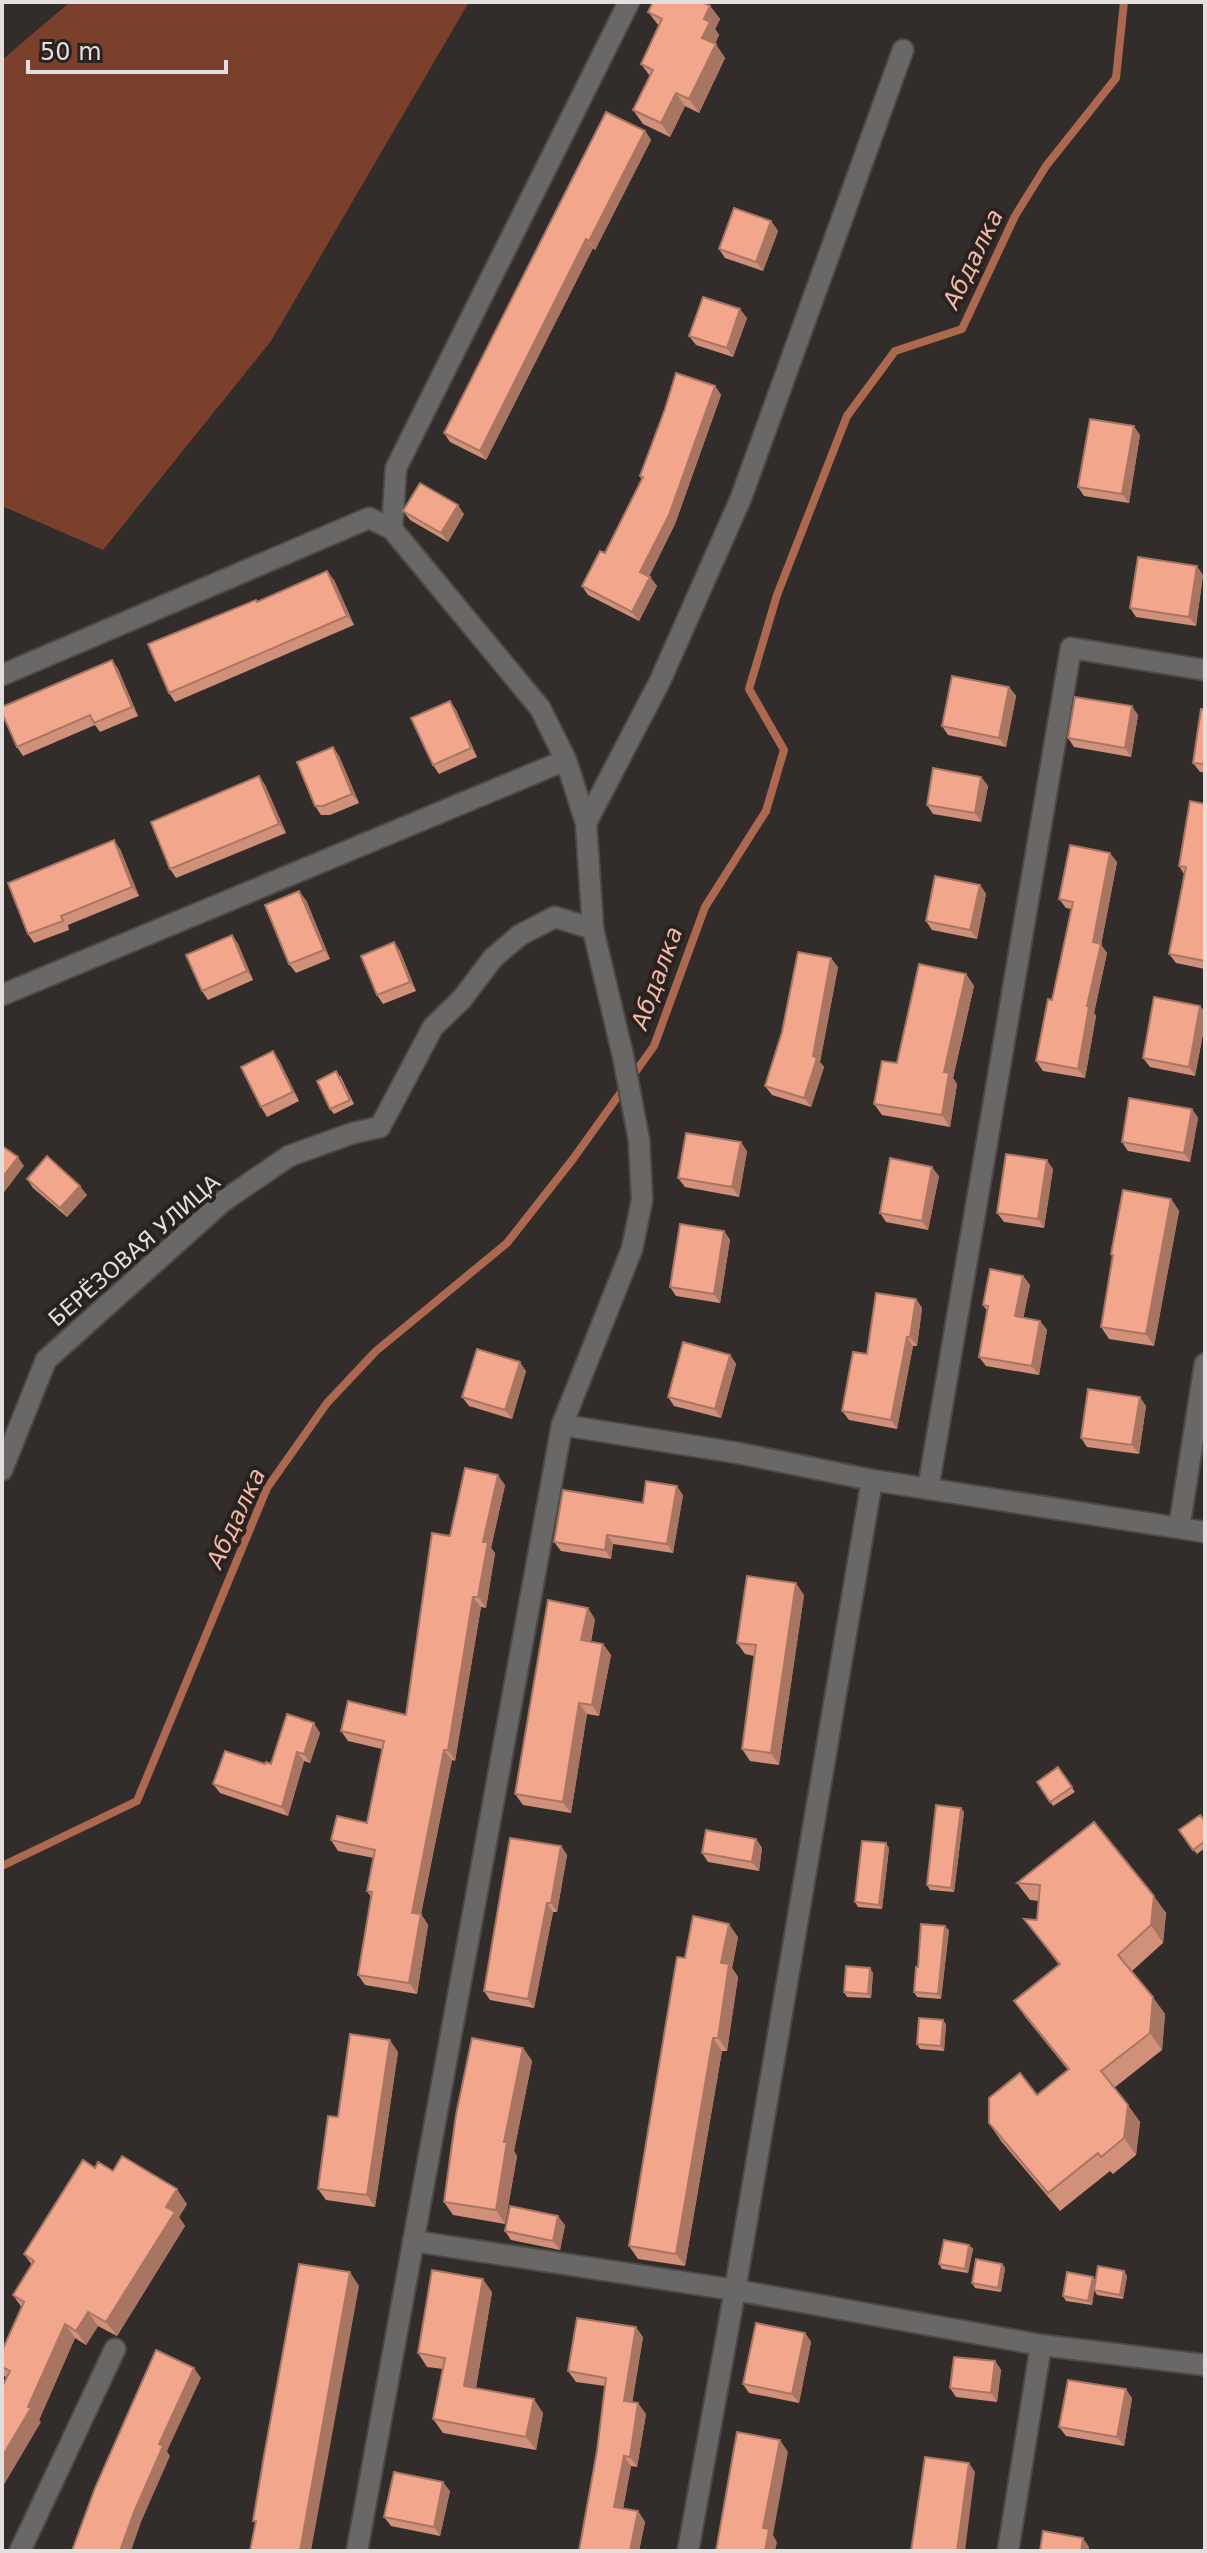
<svg xmlns="http://www.w3.org/2000/svg" width="1207" height="2553" font-family="'DejaVu Sans',sans-serif">
  <rect width="100%" height="100%" fill="#322c2a"/>
  <path fill="#7a402b" d="M70,2H469L271,341L103,550L2,506V60Z"/>
  <g fill="none" stroke-linecap="round" stroke-linejoin="round">
    <path stroke="#ad6850" stroke-width="8" d="M2,1866L137,1801L267,1488L327,1403L376,1351L507,1243L573,1159L654,1046L705,907L766,811L784,750L749,689L777,595L847,416L895,351L962,329L1015,216L1046,166L1116,78L1124,2"/>
    <g stroke="#4e4947" stroke-width="24">
      <path id="minor" d="M2,675L369,518L392,529L396,468L629,2
        M586,823L660,681L741,498L903,50
        M2,995L566,760
        M1205,1364L1179,1528L1205,1532
        M562,1425L738,1453L872,1480L1179,1528
        M2,1470L46,1360L222,1202L289,1156L353,1133L380,1127L433,1027L462,999L493,958L520,935L555,917L593,929
        M928,1489L1071,648L1205,670
        M413,2241L735,2290L1041,2345L1205,2365
        M20,2551L115,2349
        M357,2551L562,1425L632,1249L642,1200L639,1140L623,1056L593,929L586,823L566,760L540,708L392,529
        M688,2551L735,2290L872,1480
        M1008,2551L1041,2345"/>
    </g>
    <use href="#minor" stroke="#6a6867" stroke-width="20"/>
  </g>
  <path fill="#d09079" d="M707,4L710,6L720,19L715,29L719,35L715,44L725,58L699,113L685,106L670,137L643,124L633,110L650,76L641,64L659,26L648,12Z
    M645,131L651,140L595,250L593,248L486,460L450,442L444,433Z
    M771,221L778,231L763,271L725,258L719,249Z
    M747,318L733,357L696,345L689,336Z
    M715,386L721,395L675,524L649,576L657,586L639,621L588,595L582,586L605,553L642,480L640,476Z
    M1140,435L1129,503L1084,496L1078,487Z
    M403,511L464,514L448,542L410,520Z
    M1203,575L1196,626L1136,617L1130,608Z
    M334,580L354,625L175,702L169,693L258,602Z
    M112,660L118,669L138,716L100,732L95,725L23,756L17,747Z
    M1009,687L1016,696L1006,747L948,735L942,726Z
    M450,701L456,710L477,757L439,774L433,765Z
    M1205,710V772H1200L1193,763Z
    M1138,715L1131,757L1074,747L1068,738Z
    M333,747L339,756L359,803L330,815H321L315,806Z
    M259,776L265,785L286,833L176,878L170,869Z
    M981,777L988,786L981,822L933,814L927,805Z
    M1205,804V969L1176,963L1169,954L1184,874L1179,866Z
    M120,849L139,896L68,925L69,930L34,943L28,934Z
    M1117,862L1101,945L1107,953L1094,1013L1096,1016L1085,1078L1043,1071L1036,1061L1052,1000L1072,909L1066,908L1059,899Z
    M980,885L986,894L977,939L932,930L926,921Z
    M306,900L330,959L296,973L289,964Z
    M232,935L238,944L253,980L208,1000L202,991Z
    M394,942L400,951L416,991L383,1004L377,995Z
    M838,967L820,1062L824,1067L811,1107L772,1095L765,1086Z
    M966,974L974,986L953,1078L957,1084L950,1127L882,1115L874,1104L897,1063Z
    M1200,1006L1205,1012V1023L1195,1076L1150,1067L1143,1058Z
    M279,1060L299,1101L267,1117L261,1107Z
    M340,1075L354,1104L334,1114L330,1109Z
    M1192,1109L1198,1118L1190,1162L1128,1151L1122,1142Z
    M747,1151L739,1197L685,1187L678,1178Z
    M1053,1169L1044,1228L1004,1222L997,1213Z
    M939,1176L928,1230L886,1222L880,1213Z
    M27,1179L87,1195L67,1217L33,1188Z
    M1171,1199L1179,1211L1154,1346L1109,1339L1101,1327L1112,1257L1111,1254Z
    M724,1231L730,1240L720,1303L676,1296L670,1287Z
    M1023,1276L1030,1285L1023,1318L1040,1321L1047,1330L1039,1375L986,1366L979,1357L987,1311L983,1305Z
    M916,1299L922,1308L917,1346H913L897,1429L849,1420L842,1411L867,1354Z
    M730,1355L736,1364L721,1418L674,1406L668,1397Z
    M526,1371L512,1419L469,1406L462,1397Z
    M1146,1406L1139,1454L1087,1447L1081,1438Z
    M505,1485L491,1548L495,1553L486,1608L481,1607L455,1761L452,1760L421,1914L428,1925L417,1994L365,1985L358,1975L371,1897L367,1891L374,1858L338,1851L331,1840L367,1823L382,1749L348,1741L341,1731L406,1715L450,1536Z
    M683,1495L673,1553L613,1544L611,1559L561,1551L554,1542L643,1503Z
    M804,1595L779,1765L750,1761L742,1749L754,1656L745,1654L737,1643Z
    M595,1619L591,1642L603,1644L611,1655L599,1716L587,1714L571,1813L523,1805L515,1794Z
    M320,1733L310,1763L304,1761L288,1816L220,1793L213,1784L271,1764Z
    M1058,1767L1075,1792L1053,1806L1037,1782Z
    M961,1808L964,1812L954,1892L930,1890L927,1885Z
    M1205,1821V1848L1197,1854L1179,1831Z
    M1094,1822L1166,1913L1163,1943L1132,1971L1165,2014L1162,2050L1114,2088L1140,2122L1136,2155L1113,2174L1110,2171L1060,2211L1001,2141L989,2123L1037,2095L1068,2070L1026,2018L1014,2001L1059,1965L1024,1919L1037,1920L1039,1901L1030,1900L1017,1883Z
    M756,1839L762,1848L759,1871L708,1862L702,1853Z
    M561,1846L567,1855L557,1912H553L534,2008L490,2000L484,1991Z
    M889,1848L882,1909L858,1907L855,1902Z
    M949,1930L941,1999L917,1997L914,1992L918,1967Z
    M738,1937L732,1968L738,1977L727,2051H722L685,2266L638,2259L629,2246L685,1958Z
    M873,1973L871,1998L847,1997L844,1992Z
    M946,2024L944,2051L920,2049L917,2044Z
    M523,2048L532,2061L514,2151L517,2156L505,2224L453,2215L444,2202Z
    M398,2052L375,2207L326,2200L318,2189L338,2117Z
    M95,2168L113,2171L187,2204L179,2217L185,2226L117,2336L98,2326L86,2345L75,2338L39,2420L41,2422L2,2373V2351L22,2308L13,2295L32,2265L24,2254Z
    M565,2225L560,2250L511,2240L505,2231Z
    M969,2245L973,2249L968,2273L942,2269L939,2264Z
    M1002,2264L1005,2268L1001,2292L975,2288L972,2283Z
    M1124,2271L1127,2276L1123,2299L1097,2295L1094,2290L1092,2305L1066,2301L1063,2296L1093,2277L1096,2281Z
    M492,2292L476,2388L543,2413L536,2450L443,2433L433,2419L443,2369L427,2367L418,2353Z
    M805,2333L811,2342L799,2403L749,2393L743,2384Z
    M643,2337L632,2402L646,2414L637,2467L631,2466L623,2509L638,2511L645,2522L639,2551H579L597,2451L605,2386L576,2382L568,2371Z
    M995,2361L1001,2370L997,2402L956,2397L950,2388Z
    M1132,2398L1124,2446L1066,2436L1059,2427Z
    M450,2491L440,2536L391,2526L384,2517Z"/>
  <path fill="#a97563" d="M710,6L720,19L715,29L719,35L711,51L702,38L704,19Z
    M716,44L725,58L699,113L689,99Z
    M676,93L685,106L670,137L661,123Z
    M645,131L651,140L595,250L589,241Z
    M771,221L778,231L763,271L756,262Z
    M586,239L593,248L486,460L480,451Z
    M740,309L747,318L733,357L727,348Z
    M715,386L721,395L675,524L647,581L640,572Z
    M1134,426L1140,435L1129,503L1122,494Z
    M458,505L464,514L448,542L441,533Z
    M1197,566L1203,575L1196,626L1189,617Z
    M327,571L334,580L354,625L347,616Z
    M650,577L657,586L639,621L632,612Z
    M112,660L118,669L138,716L132,707Z
    M1009,687L1016,696L1006,747L999,738Z
    M450,701L456,710L477,757L471,748Z
    M1132,706L1138,715L1131,757L1125,748Z
    M333,747L339,756L359,803L352,794Z
    M259,776L265,785L286,833L279,824Z
    M981,777L988,786L981,822L975,813Z
    M114,840L120,849L139,896L132,887Z
    M1110,853L1117,862L1101,945L1107,953L1094,1013L1096,1016L1085,1078L1078,1069L1087,1006L1093,942Z
    M980,885L986,894L977,939L970,930Z
    M299,891L306,900L330,959L324,950Z
    M232,935L238,944L253,980L247,971Z
    M394,942L400,951L416,991L410,982Z
    M831,958L838,967L820,1062L824,1067L811,1107L804,1098Z
    M966,974L974,986L953,1078L957,1084L950,1127L942,1115L944,1072Z
    M1200,1006L1205,1012V1023L1195,1076L1189,1067Z
    M273,1051L279,1060L299,1101L293,1092Z
    M1192,1109L1198,1118L1190,1162L1184,1153Z
    M741,1142L747,1151L739,1197L732,1187Z
    M18,1157L24,1166L2,1195V1178Z
    M1047,1160L1053,1169L1044,1228L1038,1219Z
    M932,1167L939,1176L928,1230L922,1221Z
    M80,1186L87,1195L67,1217L60,1208Z
    M1171,1199L1179,1211L1154,1346L1146,1334Z
    M724,1231L730,1240L720,1303L714,1294Z
    M1023,1276L1030,1285L1022,1325L1015,1316Z
    M916,1299L922,1308L917,1346L910,1337Z
    M1040,1321L1047,1330L1039,1375L1032,1366Z
    M907,1337L913,1346L897,1429L891,1420Z
    M730,1355L736,1364L721,1418L715,1409Z
    M520,1362L526,1371L512,1419L505,1410Z
    M1140,1397L1146,1406L1139,1454L1132,1445Z
    M498,1475L505,1485L491,1548L495,1553L486,1608L478,1597L483,1542Z
    M677,1486L683,1495L673,1553L667,1544Z
    M607,1535L613,1544L611,1559L605,1550Z
    M796,1583L804,1595L779,1765L771,1753Z
    M473,1597L481,1607L455,1761L448,1750Z
    M588,1608L595,1619L589,1651L581,1640Z
    M603,1644L611,1655L599,1716L592,1705Z
    M579,1703L587,1714L571,1813L563,1802Z
    M314,1723L320,1733L310,1763L304,1754Z
    M444,1750L452,1760L419,1923L412,1913Z
    M297,1752L304,1761L288,1816L282,1807Z
    M961,1808L964,1812L954,1892L951,1888Z
    M756,1839L762,1848L759,1871L752,1862Z
    M886,1843L889,1848L882,1909L879,1905Z
    M561,1846L567,1855L557,1912L551,1903Z
    M1154,1896L1166,1913L1163,1943L1151,1925Z
    M547,1903L553,1912L534,2008L528,1999Z
    M421,1914L428,1925L417,1994L409,1983Z
    M729,1924L738,1937L732,1968L738,1977L727,2051L718,2038L721,1963Z
    M945,1926L949,1930L941,1999L938,1994Z
    M870,1968L873,1973L871,1998L868,1994Z
    M1153,1997L1165,2014L1162,2050L1150,2033Z
    M943,2020L946,2024L944,2051L941,2046Z
    M713,2038L722,2051L685,2266L676,2254Z
    M390,2040L398,2052L375,2207L367,2195Z
    M523,2048L532,2061L514,2151L517,2156L505,2224L496,2210L504,2142Z
    M1128,2105L1140,2122L1136,2155L1124,2138Z
    M177,2189L187,2204L179,2217L185,2226L117,2336L106,2322L166,2207Z
    M558,2216L565,2225L560,2250L553,2241Z
    M969,2245L973,2249L968,2273L965,2269Z
    M1002,2264L1005,2268L1001,2292L998,2288Z
    M1124,2271L1127,2276L1123,2299L1120,2295Z
    M350,2272L359,2286L311,2551H300Z
    M1093,2277L1096,2281L1092,2305L1088,2301Z
    M483,2279L492,2292L474,2399L464,2386Z
    M88,2312L98,2326L86,2345L76,2331Z
    M65,2324L75,2338L39,2420L41,2422L2,2488V2457L28,2407Z
    M636,2327L643,2337L631,2411L624,2401Z
    M805,2333L811,2342L799,2403L792,2394Z
    M995,2361L1001,2370L997,2402L991,2393Z
    M194,2368L201,2378L167,2451L170,2456L141,2522L131,2551H120L159,2444Z
    M1126,2389L1132,2398L1124,2446L1117,2437Z
    M534,2399L543,2413L536,2450L526,2437Z
    M638,2403L646,2414L637,2467L630,2457Z
    M780,2440L788,2452L773,2535L777,2542L775,2551H765L763,2528Z
    M624,2456L631,2466L621,2517L614,2507Z
    M969,2463L975,2472L965,2551H957Z
    M443,2482L450,2491L440,2536L434,2527Z
    M638,2511L645,2522L639,2551H630Z
    M1083,2538L1089,2547V2551H1081Z"/>
  <path fill="#f2a78d" stroke="#a97563" stroke-width="2" d="M653,2H702L710,6L704,19L710,22L702,38L716,44L689,99L676,93L661,123L633,110L653,70L641,64L662,19L648,12Z
    M606,112L645,131L589,241L586,239L480,451L444,433Z
    M734,208L771,221L756,262L719,249Z
    M703,297L740,309L727,348L689,336Z
    M676,373L715,386L669,515L640,572L650,577L632,612L582,586L600,551L605,553L643,477L640,476L665,409Z
    M1090,419L1134,426L1122,494L1078,487Z
    M420,483L458,505L441,533L403,511Z
    M1138,557L1197,566L1189,617L1130,608Z
    M327,571L347,616L169,693L148,644L256,600L257,602Z
    M112,660L132,707L94,723L90,715L17,747L2,713V707Z
    M952,676L1009,687L999,738L942,726Z
    M1075,697L1132,706L1125,748L1068,738Z
    M450,701L471,748L433,765L411,718Z
    M1201,709L1205,710V764L1193,763Z
    M333,747L352,794L323,806H315L297,762Z
    M933,768L981,777L975,813L927,805Z
    M259,776L279,824L170,869L151,822Z
    M1190,801L1205,804V961L1169,954L1186,867L1179,866Z
    M114,840L132,887L61,916L63,921L28,934L8,883Z
    M1070,845L1110,853L1093,942L1101,944L1087,1006L1089,1007L1078,1069L1036,1061L1048,999L1052,1000L1073,902L1059,899Z
    M935,876L980,885L970,930L926,921Z
    M299,891L324,950L289,964L265,905Z
    M232,935L247,971L202,991L186,955Z
    M394,942L410,982L377,995L361,956Z
    M798,952L831,958L813,1056L817,1058L804,1098L765,1086L782,1032Z
    M919,964L966,974L944,1072L949,1073L942,1115L874,1104L882,1061L897,1063Z
    M1154,997L1200,1006L1189,1067L1143,1058Z
    M273,1051L293,1092L261,1107L241,1067Z
    M336,1071L350,1100L330,1109L317,1081Z
    M1129,1098L1192,1109L1184,1153L1122,1142Z
    M686,1133L741,1142L732,1187L678,1178Z
    M2,1146L18,1157L2,1178Z
    M1006,1154L1047,1160L1038,1219L997,1213Z
    M47,1156L80,1186L60,1208L27,1179Z
    M890,1158L932,1167L922,1221L880,1213Z
    M1123,1190L1171,1199L1146,1334L1101,1327L1113,1255L1111,1254Z
    M680,1224L724,1231L714,1294L670,1287Z
    M990,1269L1023,1276L1015,1316L1040,1321L1032,1366L979,1357L988,1306L983,1305Z
    M876,1293L916,1299L910,1337H907L891,1420L842,1411L853,1352L867,1354Z
    M683,1342L730,1355L715,1409L668,1397Z
    M477,1349L520,1362L505,1410L462,1397Z
    M1088,1389L1140,1397L1132,1445L1081,1438Z
    M465,1468L498,1475L483,1542H488L478,1597H473L448,1750H444L412,1913L421,1914L409,1983L358,1975L372,1892L367,1891L375,1850L331,1840L337,1816L367,1823L384,1741L341,1731L348,1701L406,1715L432,1533L450,1536Z
    M646,1481L677,1486L667,1544L607,1535L605,1550L554,1542L563,1490L643,1503Z
    M747,1576L796,1583L771,1753L742,1749L756,1645L737,1643Z
    M548,1600L588,1608L581,1640L603,1644L592,1705L579,1703L563,1802L515,1794Z
    M287,1714L314,1723L304,1754L297,1752L282,1807L213,1784L225,1751L265,1764L266,1762L271,1764Z
    M1058,1767L1072,1787L1050,1802L1037,1782Z
    M936,1805L961,1808L951,1888L927,1885Z
    M1200,1815L1205,1821V1841L1193,1850L1179,1830Z
    M1094,1822L1154,1896L1151,1925L1118,1955L1153,1997L1150,2033L1101,2071L1128,2105L1124,2138L1101,2157L1098,2153L1048,2193L989,2123V2098L1020,2073L1037,2095L1069,2069L1014,2001L1060,1964L1024,1919L1037,1920L1040,1885L1017,1883Z
    M706,1830L756,1839L752,1862L702,1853Z
    M510,1838L561,1846L551,1903H547L528,1999L484,1991Z
    M862,1841L886,1843L879,1905L855,1902Z
    M693,1916L729,1924L721,1963L729,1964L718,2038H713L676,2254L629,2246L677,1957L685,1958Z
    M921,1924L945,1926L938,1994L914,1992L916,1967H918Z
    M846,1966L870,1968L868,1994L844,1992Z
    M919,2018L943,2020L941,2046L917,2044Z
    M350,2034L390,2040L367,2195L318,2189L328,2116L338,2117Z
    M472,2038L523,2048L504,2142H507L496,2210L444,2202L456,2115Z
    M122,2156L177,2189L166,2207L175,2212L106,2322L88,2312L76,2331L65,2324L28,2407L31,2408L2,2457V2387L10,2371L2,2367V2351L24,2302L13,2295L34,2261L24,2254L83,2160L95,2168L98,2162L113,2171Z
    M510,2206L558,2216L553,2241L505,2231Z
    M944,2240L969,2245L965,2269L939,2264Z
    M976,2259L1002,2264L998,2288L972,2283Z
    M299,2264L350,2272L300,2551H250L256,2521H253L264,2456Z
    M1098,2266L1124,2271L1120,2295L1094,2290Z
    M432,2270L483,2279L464,2386L534,2399L526,2437L433,2419L445,2358L418,2353Z
    M1067,2272L1093,2277L1088,2301L1063,2296Z
    M577,2318L636,2327L624,2401L638,2403L630,2457L624,2456L614,2507L638,2511L630,2551H579L597,2451L606,2378L568,2371Z
    M756,2323L805,2333L792,2394L743,2384Z
    M156,2350L194,2368L159,2444L163,2446L134,2512L120,2551H72L95,2488Z
    M954,2357L995,2361L991,2393L950,2388Z
    M1068,2380L1126,2389L1117,2437L1059,2427Z
    M737,2432L780,2440L763,2528L769,2529L765,2551H716Z
    M925,2457L969,2463L957,2551H911Z
    M394,2472L443,2482L434,2527L384,2517Z
    M1043,2531L1083,2538L1081,2551H1040Z"/>
  <g text-anchor="middle" stroke-width="8" stroke-linejoin="round" paint-order="stroke">
    <g font-size="22" fill="#e3dfde" stroke="#282221">
      <text transform="translate(134 1250) rotate(-41)" y="8">БЕРЁЗОВАЯ УЛИЦА</text>
    </g>
    <g font-size="24" font-style="italic" fill="#f4b8a4" stroke="#282221">
      <text transform="translate(973 259) rotate(-64)" y="8">Абдалка</text>
      <text transform="translate(657 978) rotate(-70)" y="8">Абдалка</text>
      <text transform="translate(236 1518) rotate(-65)" y="8">Абдалка</text>
    </g>
  </g>
  <rect width="1207" height="2553" fill="none" stroke="#e3dfde" stroke-width="8"/>
  <path d="M28 60v12h198v-12" fill="none" stroke="#e3dfde" stroke-width="4"/>
  <text x="40" y="60" font-size="24" fill="#e3dfde" stroke="#282221" stroke-width="6" paint-order="stroke">50 m</text>
</svg>
